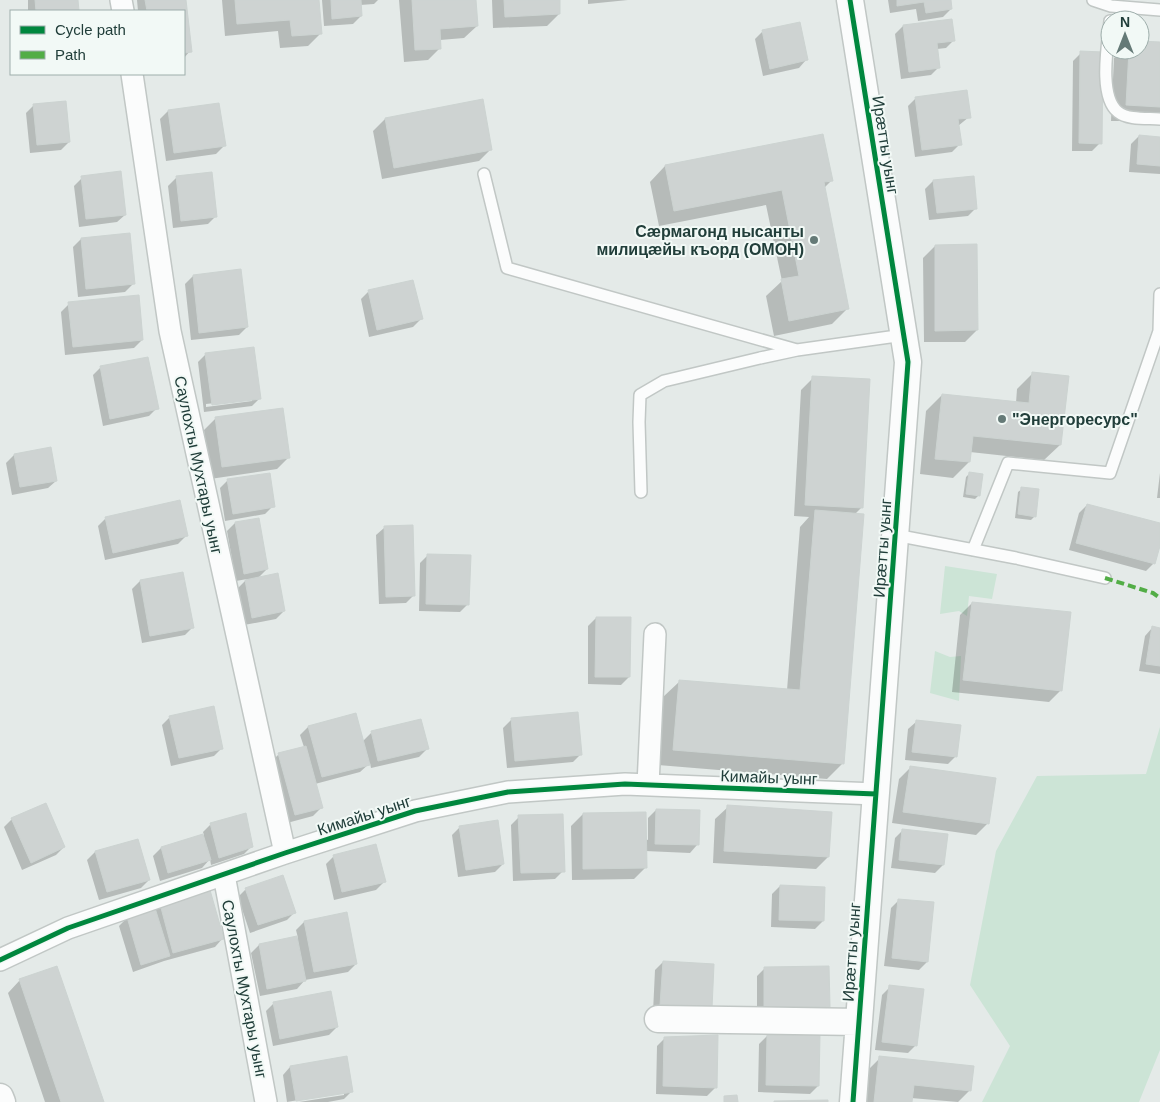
<svg xmlns="http://www.w3.org/2000/svg" width="1160" height="1102" font-family="Arial,sans-serif">
  <rect width="100%" height="100%" fill="#e4eae8"/>
  <path fill="#cce4d6" d="M945,566L997,574L992,599L969,596L967,616L959,611L940,614Z
    M935,651L950,657L961,656L959,701L930,693Z
    M1160,727V1050L1139,1102H982L1010,1046L970,985L996,851L1037,776L1146,774Z"/>
  <path fill="#0003" fill-rule="evenodd" d="M28,0H77L78,11H28Z
    M137,0H184L190,51L184,58V11H138Z
    M222,0H317L320,34L308,46L280,48L278,31L225,36Z
    M322,0H378L374,4L360,5L361,16L353,24L324,26Z
    M399,0H475L477,26L464,38L440,40V48L428,60L404,62Z
    M492,0H558L559,14L547,26L493,28Z
    M588,0H628L588,4Z
    M888,0H949L951,9L943,17L918,21L916,9L890,13Z
    M903,26L954,40L946,48L937,49L939,67L931,75L901,79L895,34Z
    M763,31L806,60L799,68L763,76L755,39Z
    M1140,43L1160,44V121H1111L1114,58L1122,50H1140Z
    M1081,53L1100,143L1092,151H1072L1073,61Z
    M916,98L969,117L958,126L960,144L952,152L915,157L908,106Z
    M34,105L69,142L61,150L30,153L26,113Z
    M168,111L224,146L216,154L166,161L160,119Z
    M385,119L491,149L479,161L382,179L373,131Z
    M1139,136L1160,138V174L1129,172L1131,144Z
    M665,166L831,181L824,188L848,308L832,324L774,336L766,296L782,281L766,205L659,226L650,182Z
    M82,178L125,215L117,222L79,227L74,186Z
    M176,178L216,216L208,224L173,228L168,186Z
    M933,181L976,208L968,216L929,220L925,189Z
    M81,239L133,284L125,292L78,297L73,247Z
    M935,246L977,330L965,342H924L923,258Z
    M193,276L247,327L239,335L191,340L185,284Z
    M369,291L421,319L413,327L369,337L361,299Z
    M69,304L142,340L134,348L65,355L61,312Z
    M206,354L260,398L252,406L204,412L198,362ZM252,399V401L206,407V404Z
    M101,367L157,408L149,416L103,426L93,375Z
    M1033,373L1060,445L1044,460L970,452L969,462L953,478L920,474L926,411L942,395L1016,403L1017,389Z
    M813,378L862,507L855,514L843,763L827,779L658,765L663,697L679,682L787,690L800,527L809,517L794,516L801,390Z
    M216,418L289,457L277,469L210,479L204,430Z
    M14,455L56,481L48,488L12,495L6,463Z
    M1160,473V498H1157Z
    M969,474L979,495L975,499L963,497L966,477Z
    M228,480L273,506L265,514L225,521L220,488Z
    M1022,489L1035,516L1031,520L1015,518L1018,492Z
    M1087,505L1160,525V541L1154,563L1146,571L1069,550L1079,513Z
    M106,518L186,536L178,544L105,560L98,526Z
    M235,523L267,569L257,579L284,611L276,619L244,625L237,589L247,579L236,581L227,531Z
    M384,528L414,595L406,603L379,604L376,535Z
    M428,555L468,604L460,612L419,611L420,563Z
    M140,581L193,627L185,635L142,643L132,589Z
    M972,603L1061,690L1049,702L952,692L960,615Z
    M596,618L629,677L621,685L588,684V626Z
    M1152,628L1160,629V674L1139,671L1145,636Z
    M170,717L222,748L214,756L171,766L162,725Z
    M511,720L581,754L573,762L507,768L503,728Z
    M916,722L956,756L948,764L905,760L908,729Z
    M308,727L362,742L372,732L427,749L419,757L371,768L370,763L360,772L315,784L321,808L313,816L287,823L271,762L279,754L304,747L300,735Z
    M911,767L988,823L976,835L892,823L899,779Z
    M728,807L828,857L816,869L713,863L715,819Z
    M656,810L697,845L690,853L645,851L646,867L634,879L572,880L571,826L583,814L648,840V818Z
    M519,817L563,871L555,879L513,881L511,825Z
    M12,819L64,847L56,855L22,870L4,827Z
    M211,824L252,846L244,854L211,865L210,859L202,868L160,881L153,856L161,848L204,835L203,832Z
    M460,827L503,864L495,872L458,877L452,835Z
    M903,830L943,865L935,873L891,868L895,838Z
    M137,840L149,880L141,888L99,900L87,860L95,852Z
    M334,856L384,882L376,890L334,900L326,864Z
    M780,886L823,921L815,929L771,927L772,894Z
    M246,889L295,912L287,920L250,933L238,897Z
    M899,900L927,962L919,970L884,966L891,908Z
    M161,905L222,939L215,947L164,961L133,972L119,926L127,918L155,910Z
    M304,922L356,964L348,972L305,980L297,989L260,996L251,953L259,945L298,938L296,930Z
    M663,962L710,1007L653,1012L655,970Z
    M765,968L828,1007L821,1014L757,1015V976Z
    M20,980L103,1102H45L8,993Z
    M890,987L916,1045L908,1053L875,1050L882,995Z
    M274,1003L337,1027L329,1035L273,1046L266,1011Z
    M767,1036L818,1086L810,1094L758,1092L759,1044Z
    M665,1038L715,1088L707,1096L656,1094L657,1046Z
    M880,1058L970,1090L958,1102L911,1098V1102H864L868,1070Z
    M290,1067L352,1091L344,1099L328,1102H299L344,1095V1092L287,1102L283,1075Z"/>
  <path fill="#ced3d2" stroke="#ccd3d1" d="M35,0H78L79,11H36Z
    M145,0H186L192,52L184,53V11H147Z
    M235,0H319L322,34L292,36L290,20L237,24Z
    M331,0H361L362,16L332,19Z
    M412,0H476L478,26L440,29L441,49L415,50Z
    M504,0H560V14L505,17Z
    M897,0H951L952,9L926,13L924,2L897,6Z
    M952,19L955,41L937,43L940,68L909,72L903,25Z
    M800,22L808,60L770,69L762,30Z
    M1140,41L1160,42V107L1126,105L1129,50H1140Z
    M1080,51L1103,52L1102,144L1079,143Z
    M967,90L971,118L958,119L962,145L922,150L915,97Z
    M483,99L492,150L394,168L385,118Z
    M66,101L70,142L37,145L33,104Z
    M219,103L226,146L174,153L168,110Z
    M823,134L833,181L824,182L849,309L789,321L781,279L799,276L782,190L674,211L665,165Z
    M1139,135L1160,137V166L1137,164Z
    M121,171L126,215L86,219L81,176Z
    M212,172L217,217L181,221L176,176Z
    M974,176L977,209L937,213L933,180Z
    M130,233L135,284L86,289L81,238Z
    M977,244L978,330L935,331V245Z
    M241,269L248,327L199,333L193,275Z
    M413,280L423,319L377,330L368,290Z
    M139,295L143,340L73,347L68,302Z
    M254,347L261,399L212,405L205,353Z
    M148,357L159,409L110,419L100,366Z
    M1032,372L1069,376L1061,445L973,436L970,462L935,459L942,394L1029,403Z
    M812,376L870,379L863,508L805,505Z
    M283,408L290,458L222,467L215,417Z
    M51,447L57,481L20,487L14,454Z
    M969,472L983,474L980,496L966,494Z
    M270,473L275,507L233,514L227,479Z
    M1021,487L1039,489L1036,517L1018,514Z
    M180,500L188,536L113,553L105,517Z
    M1087,504L1160,523V546L1155,564L1076,543Z
    M815,510L864,514L844,764L673,750L679,680L800,690Z
    M259,518L268,569L244,574L235,522Z
    M413,525L415,596L386,597L384,526Z
    M427,554L471,555L469,605L426,604Z
    M183,572L194,628L150,636L140,580Z
    M278,573L285,611L252,618L245,580Z
    M972,602L1071,612L1062,691L963,680Z
    M596,617H631L630,677H595Z
    M1152,626L1160,628V666L1146,664Z
    M214,706L223,749L179,758L169,716Z
    M578,712L582,755L515,761L511,718Z
    M356,713L370,765L322,777L308,726Z
    M421,719L429,749L378,761L371,731Z
    M916,720L961,725L957,757L912,752Z
    M306,746L323,808L295,815L278,753Z
    M910,766L996,778L989,824L903,812Z
    M46,803L65,847L31,863L11,818Z
    M727,805L832,812L829,857L724,851Z
    M656,809L700,810L699,845L655,844Z
    M646,812L647,868L583,869V813Z
    M246,813L253,847L219,858L210,823Z
    M563,814L565,872L521,873L518,815Z
    M498,820L504,864L466,870L459,826Z
    M902,829L948,834L944,865L899,860Z
    M203,834L211,860L168,873L161,847Z
    M138,839L150,880L107,892L95,851Z
    M376,844L386,882L342,892L333,855Z
    M283,875L296,913L258,925L245,888Z
    M780,885L825,887L824,921L779,920Z
    M210,890L224,939L173,953L160,904Z
    M898,899L934,902L928,962L892,958Z
    M155,908L170,956L141,965L127,917Z
    M347,912L357,964L314,972L304,921Z
    M297,936L306,981L267,989L259,944Z
    M663,961L714,964L712,1008L660,1005Z
    M57,966L104,1102H61L19,979Z
    M829,966L830,1007L764,1008V967Z
    M889,985L924,989L917,1046L882,1042Z
    M331,991L338,1027L280,1039L273,1002Z
    M820,1033L819,1086L766,1085L767,1035Z
    M718,1035L717,1088L663,1086L664,1037Z
    M347,1056L353,1092L296,1101L290,1066Z
    M879,1056L974,1066L971,1091L914,1085L912,1102H874Z
    M737,1095L738,1102H724V1096Z
    M828,1100V1102H774V1101Z"/>
  <g fill="none" stroke-linecap="round" stroke-linejoin="round">
    <g stroke="#c1c7c5" stroke-width="14">
      <path id="service" d="M1093,0L1111,6L1160,10
        M1110,21C1108,43 1098,96 1118,112C1128,120 1147,118 1160,119
        M484,174L507,268L797,350
        M641,492L639,422L640,395L664,381L760,358L797,350L904,335
        M895,535L1016,558L1105,578
        M973,550L1008,463L1110,473L1159,331L1160,294"/>
    </g>
    <g stroke="#c1c7c5" stroke-width="24">
      <path id="minor" d="M121,0L123,11
        M132,74L170,331L285,853
        M648,785L655,634
        M224,875L266,1102
        M0,960L68,928L285,853L415,811L508,792L625,784L876,794"/>
    </g>
    <g stroke="#c1c7c5" stroke-width="29">
      <path id="tertiary" d="M850,0L908,362L853,1102
        M658,1019L859,1022
        M0,1097L2,1102"/>
    </g>
    <use href="#service" stroke="#fbfcfc" stroke-width="11"/>
    <use href="#minor" stroke="#fbfcfc" stroke-width="21"/>
    <use href="#tertiary" stroke="#fbfcfc" stroke-width="26"/>
    <path stroke="#52ad46" stroke-width="4" stroke-dasharray="8 4" stroke-linecap="butt" d="M1105,578L1153,593L1160,598"/>
    <g stroke="#f2f9f6" stroke-width="8">
      <path id="cycleway" d="M850,0L908,362L853,1102
        M0,960L68,928L285,853L415,811L508,792L625,784L876,794"/>
    </g>
    <use href="#cycleway" stroke="#00873e" stroke-width="5"/>
  </g>
  <g fill="#657a77" stroke="#f2f9f6" stroke-width="2">
    <circle cx="814" cy="240" r="5"/>
    <circle cx="1002" cy="419" r="5"/>
  </g>
  <g text-anchor="middle" stroke-width="4" stroke-linejoin="round" paint-order="stroke">
    <g font-size="16" fill="#213e3a" stroke="#f2f9f6">
      <text transform="translate(886 145) rotate(81)" y="6">Ирæтты уынг</text>
      <text transform="translate(199 465) rotate(78)" y="6">Саулохты Мухтары уынг</text>
      <text transform="translate(882 548) rotate(-86)" y="6">Ирæтты уынг</text>
      <text transform="translate(769 777) rotate(2)" y="6">Кимайы уынг</text>
      <text transform="translate(364 815) rotate(-18)" y="6">Кимайы уынг</text>
      <text transform="translate(851 952) rotate(-86)" y="6">Ирæтты уынг</text>
      <text transform="translate(245 989) rotate(79)" y="6">Саулохты Мухтары уынг</text>
    </g>
    <g font-size="16" font-weight="bold" fill="#213e3a" stroke="#f2f9f6" text-anchor="end">
      <text x="804" y="237">Сæрмагонд нысанты<tspan x="804" dy="18">милицæйы къорд (ОМОН)</tspan></text>
      <text x="1012" y="425" text-anchor="start">"Энергоресурс"</text>
    </g>
  </g>
  <rect x="10" y="10" width="175" height="65" fill="#f2f9f6" stroke="#9eaeab"/>
  <rect x="20" y="26" width="25" height="8" fill="#00873e" stroke="#9eaeab"/>
  <text x="55" y="35" font-size="15" fill="#213e3a">Cycle path</text>
  <rect x="20" y="51" width="25" height="8" fill="#52ad46" stroke="#9eaeab"/>
  <text x="55" y="60" font-size="15" fill="#213e3a">Path</text>
  <g transform="translate(1125 35)"><circle r="24" fill="#f2f9f6" stroke="#9eaeab"/>
  <path d="M0-4L9 19L0 12L-9 19Z" fill="#657a77"/>
  <text y="-8" font-size="14" font-weight="bold" text-anchor="middle" fill="#213e3a">N</text>
  </g>
</svg>
